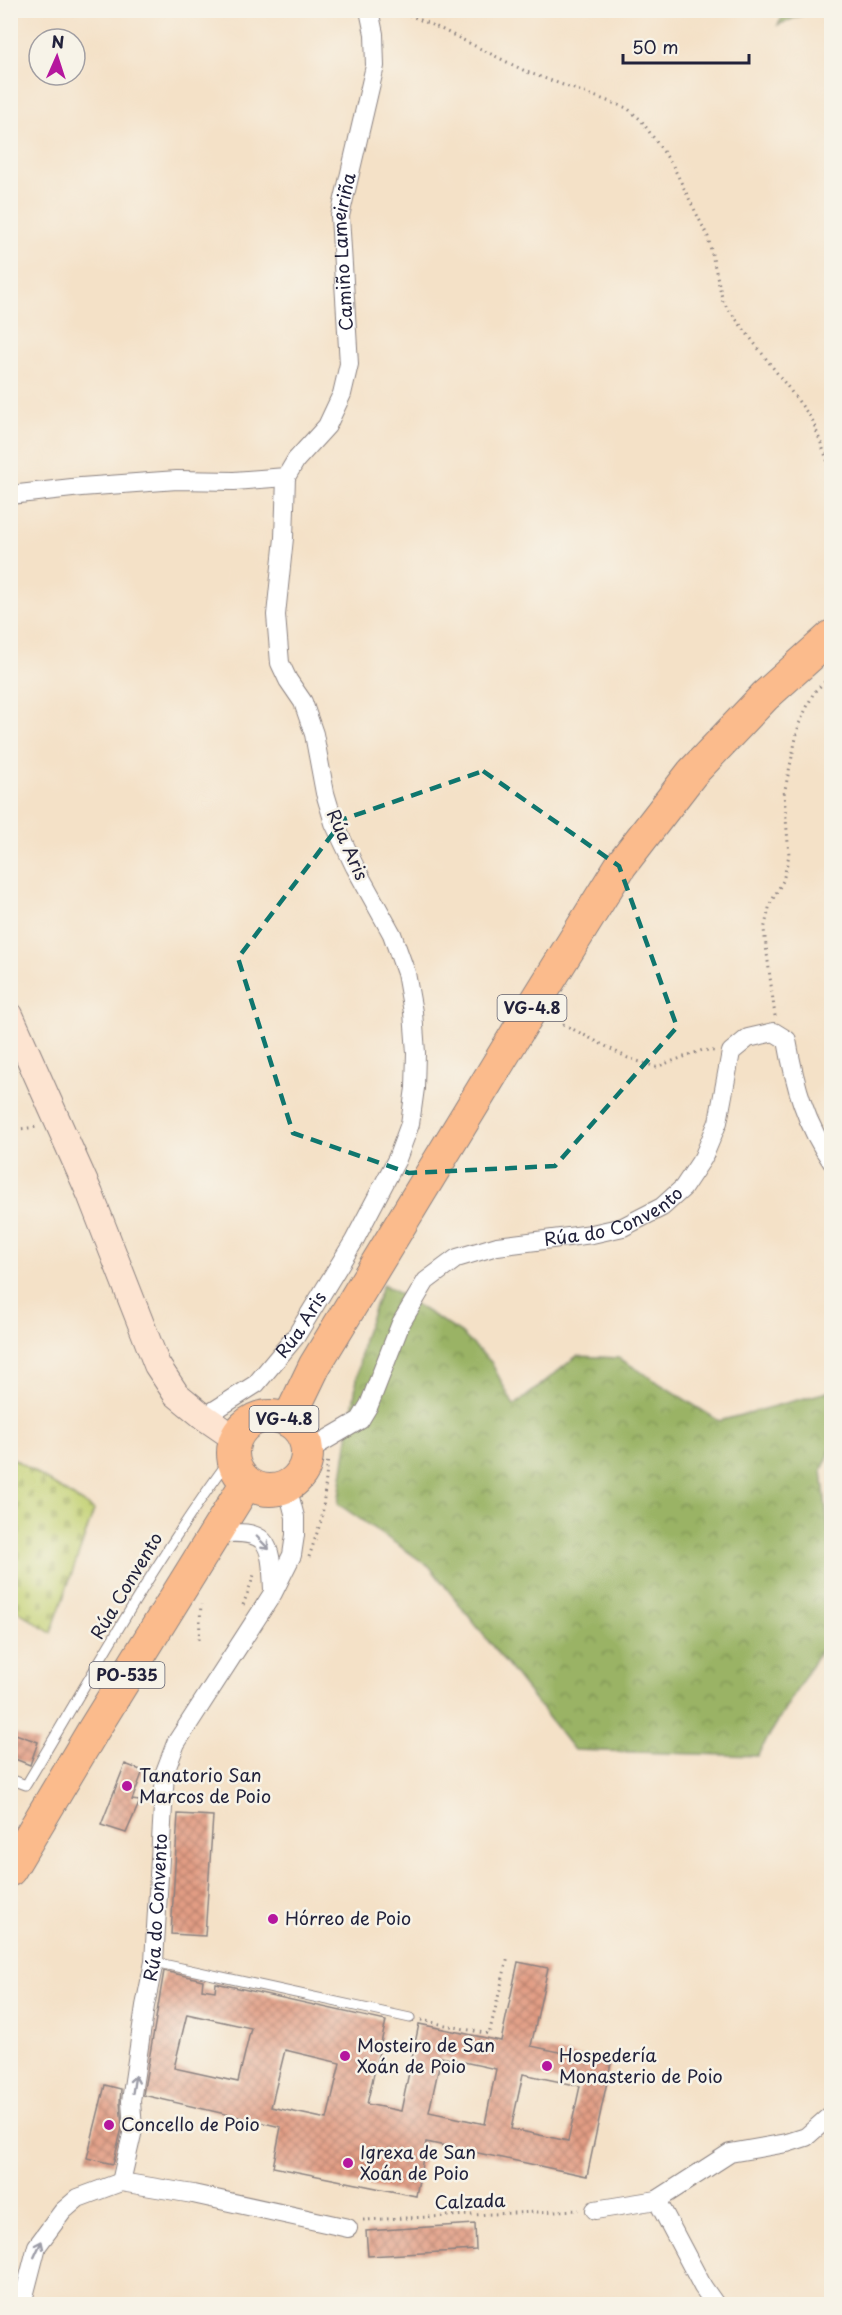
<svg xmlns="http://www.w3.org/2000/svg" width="842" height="2315" font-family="'Playpen Sans',sans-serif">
  <defs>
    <pattern id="forest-crowns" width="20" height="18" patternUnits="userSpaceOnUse" patternTransform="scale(1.5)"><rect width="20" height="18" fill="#9ab365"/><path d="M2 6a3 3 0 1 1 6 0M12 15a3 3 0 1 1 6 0" fill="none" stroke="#7d9154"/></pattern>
    <pattern id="cemetery-stones" width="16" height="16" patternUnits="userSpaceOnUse" patternTransform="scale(1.5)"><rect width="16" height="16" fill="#c3d173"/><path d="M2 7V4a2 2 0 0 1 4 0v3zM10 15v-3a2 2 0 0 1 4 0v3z" fill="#a7b364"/></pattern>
    <pattern id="building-cross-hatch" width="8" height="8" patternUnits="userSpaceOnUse" patternTransform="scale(1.5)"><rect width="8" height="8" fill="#e29d84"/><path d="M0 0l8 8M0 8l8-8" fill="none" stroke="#b7806d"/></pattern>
  </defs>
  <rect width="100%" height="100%" fill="#f7f3e8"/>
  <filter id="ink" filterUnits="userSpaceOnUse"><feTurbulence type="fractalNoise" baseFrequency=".0167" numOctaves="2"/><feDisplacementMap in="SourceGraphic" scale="12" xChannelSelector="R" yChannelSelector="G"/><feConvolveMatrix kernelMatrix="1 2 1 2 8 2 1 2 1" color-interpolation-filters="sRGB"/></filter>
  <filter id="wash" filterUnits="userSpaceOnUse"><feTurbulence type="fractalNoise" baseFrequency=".008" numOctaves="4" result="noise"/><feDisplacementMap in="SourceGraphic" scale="24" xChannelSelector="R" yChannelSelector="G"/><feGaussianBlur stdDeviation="1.35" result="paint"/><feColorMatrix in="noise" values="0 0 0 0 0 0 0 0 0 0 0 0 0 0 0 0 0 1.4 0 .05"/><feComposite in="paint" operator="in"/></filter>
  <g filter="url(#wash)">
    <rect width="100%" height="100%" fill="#f4e1c7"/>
    <path fill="url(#forest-crowns)" stroke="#5e6a50" stroke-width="1.5" d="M786,11V10L811,11L778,25Z
      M383,1284L461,1333L491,1362L514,1406L577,1356L619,1358L719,1421L831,1391V1450L822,1470L831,1557V1633L757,1756L574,1750L430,1567L338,1504L363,1339Z"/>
    <path fill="url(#cemetery-stones)" stroke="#727a57" stroke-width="1.5" d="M11,1457L94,1510L51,1633L11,1606Z"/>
    <g id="blocks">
      <path fill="url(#building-cross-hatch)" fill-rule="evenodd" d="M10,1732L38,1742L30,1765L10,1757Z
        M125,1764L143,1771L132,1800L140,1801L126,1833L101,1825Z
        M178,1814L213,1816L205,1936L171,1934Z
        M518,1962L548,1968L531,2046L611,2063L587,2176L426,2142L416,2196L273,2167L281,2127L143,2095L164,1971L203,1980L202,1989L215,1991L216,1983L386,2021L367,2104L401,2111L419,2024L501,2041ZM187,2014L251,2028L238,2082L174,2068ZM285,2050L340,2063L327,2119L271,2107ZM441,2057L496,2069L485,2124L429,2112ZM523,2074L580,2086L568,2141L511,2129Z
        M105,2085L121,2089L120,2102L122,2128L113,2164L87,2158Z
        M475,2224L476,2250L368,2256L366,2231Z"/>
    </g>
  </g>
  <g filter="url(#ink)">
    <use href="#blocks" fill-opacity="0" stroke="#8b8281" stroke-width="1.5"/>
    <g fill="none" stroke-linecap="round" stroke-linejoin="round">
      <g stroke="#8b8281" stroke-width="11">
        <path id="lane" d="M10,1779L26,1785C93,1674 155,1559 233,1455
          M154,1962L410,2018"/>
      </g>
      <g stroke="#8b8281" stroke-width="20">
        <g id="street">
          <path d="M10,495L81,487L177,480L234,481L286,477"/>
          <path id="s1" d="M204,1417L256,1384L296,1336L354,1241L397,1159L410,1124L415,1088L416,1053L413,1012L406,973L392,934L355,867L334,823L325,793L314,734L303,702L288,680L280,663L276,615L284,538L286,477L296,460L327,426L342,394L349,364L340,216L375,66L374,34L369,10"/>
          <path id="s2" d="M307,1451L360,1420L369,1405L401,1323L426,1281L457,1258L497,1246L592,1234L623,1227L662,1207L683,1188L703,1158L718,1122L731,1052L748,1038L774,1032L787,1040C795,1086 805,1123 832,1162"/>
          <path d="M214,1534C268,1529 271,1539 273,1590"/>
          <path id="s3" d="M121,2182L133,2130L131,2101L145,2006L154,1962L165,1772L176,1743L273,1593L292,1555L295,1535V1517L287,1486"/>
          <path d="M657,2200L703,2287L715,2304"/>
          <path d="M595,2210L657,2200L730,2153L787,2143L806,2137L832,2114"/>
          <path d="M22,2304L37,2246L63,2211L78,2198L121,2182L193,2194L348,2228"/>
        </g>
      </g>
      <g stroke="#8b8281" stroke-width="28">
        <path id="secondary" d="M10,1015L90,1194L157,1365L176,1394L204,1417L236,1439"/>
      </g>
      <g stroke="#8b8281" stroke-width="34">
        <path id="highway" d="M233 1453a37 37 0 1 1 74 0a37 37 0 1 1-74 0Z
          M288,1421L315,1365L524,1021L621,865L692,773L765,696L832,636
          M10,1870L94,1729L247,1482"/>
      </g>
      <path stroke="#8b8281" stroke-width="3" stroke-dasharray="1.5 4.5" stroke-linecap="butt" d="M398,10L441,29L527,72L627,108L641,120L672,164L708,237L723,302L812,419L832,473
        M775,1016L764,930L770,904L783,881L789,855L784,794L799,724L814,692L832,675
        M563,1024L628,1058L656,1067L703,1050L714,1051
        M10,1130L38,1127
        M309,1557L322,1518L328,1458
        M243,1605L254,1575
        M199,1640L201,1604
        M421,2020L489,2034L508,1957
        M363,2220L579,2210"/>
      <use href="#lane" stroke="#fff" stroke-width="9"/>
      <use href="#street" stroke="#fff" stroke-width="18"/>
      <use href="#secondary" stroke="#fde4d1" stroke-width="26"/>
      <use href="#highway" stroke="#fbbb8c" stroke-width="32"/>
    </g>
    <defs><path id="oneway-shaft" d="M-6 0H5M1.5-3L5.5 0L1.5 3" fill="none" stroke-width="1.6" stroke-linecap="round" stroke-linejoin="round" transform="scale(1.5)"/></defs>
    <g stroke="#9c9ca7">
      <use href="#oneway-shaft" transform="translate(263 1543) rotate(46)"/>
      <use href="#oneway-shaft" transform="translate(134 2084) rotate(-81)"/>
      <use href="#oneway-shaft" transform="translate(38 2249) rotate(-65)"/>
    </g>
  </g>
  <path fill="none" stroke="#0f766e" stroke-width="4.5" stroke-dasharray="12 8" stroke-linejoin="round" d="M483,771L619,866L677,1027L555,1166L409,1173L293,1133L238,958L344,819Z"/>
  <g fill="#b5179e" stroke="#f7f3e8" stroke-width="2">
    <circle cx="127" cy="1786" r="6"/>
    <circle cx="273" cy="1919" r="6"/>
    <circle cx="345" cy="2056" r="6"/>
    <circle cx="547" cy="2066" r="6"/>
    <circle cx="109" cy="2125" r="6"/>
    <circle cx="348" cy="2163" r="6"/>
  </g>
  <g text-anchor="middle" stroke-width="5" stroke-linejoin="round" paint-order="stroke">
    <g fill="#f7f3e8" stroke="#62616f" stroke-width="1.5">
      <rect x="497.5" y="995" width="69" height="26" rx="4.5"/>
      <rect x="249.5" y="1406" width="69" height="26" rx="4.5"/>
      <rect x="89.5" y="1662" width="75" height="26" rx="4.5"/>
    </g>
    <g font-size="16" font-weight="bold" fill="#22223b">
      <text x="532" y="1014">VG-4.8</text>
      <text x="284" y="1425">VG-4.8</text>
      <text x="127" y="1681">PO-535</text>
    </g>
    <g font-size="18" fill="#22223b" stroke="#f7f3e8">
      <text dy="6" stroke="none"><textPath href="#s1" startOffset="1286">Camiño Lameiriña</textPath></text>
      <text transform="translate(347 845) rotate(66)" y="6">Rúa Aris</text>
      <text dy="6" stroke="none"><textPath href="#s2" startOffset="418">Rúa do Convento</textPath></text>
      <text dy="6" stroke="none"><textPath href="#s1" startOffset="136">Rúa Aris</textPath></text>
      <text transform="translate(127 1586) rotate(-59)" y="6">Rúa Convento</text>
      <text dy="6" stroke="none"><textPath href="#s3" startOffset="278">Rúa do Convento</textPath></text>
      <text transform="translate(470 2202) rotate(-2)" y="6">Calzada</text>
    </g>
    <g font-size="18" fill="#22223b" stroke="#f7f3e8" text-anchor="start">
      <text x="139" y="1782">Tanatorio San<tspan x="139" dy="21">Marcos de Poio</tspan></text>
      <text x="285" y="1925">Hórreo de Poio</text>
      <text x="357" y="2052">Mosteiro de San<tspan x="357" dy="21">Xoán de Poio</tspan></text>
      <text x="559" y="2062">Hospedería<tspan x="559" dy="21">Monasterio de Poio</tspan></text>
      <text x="121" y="2131">Concello de Poio</text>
      <text x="360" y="2159">Igrexa de San<tspan x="360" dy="21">Xoán de Poio</tspan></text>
    </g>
  </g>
  <rect width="842" height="2315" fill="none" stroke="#f7f3e8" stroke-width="36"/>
  <g transform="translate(57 57) rotate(3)"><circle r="28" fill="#f7f3e8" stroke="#a29fa3" stroke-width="1.5"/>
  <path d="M0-4.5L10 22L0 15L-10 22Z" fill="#b5179e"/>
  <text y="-9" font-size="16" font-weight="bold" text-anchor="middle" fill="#22223b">N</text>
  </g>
  <path d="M623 54v9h126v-9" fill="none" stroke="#22223b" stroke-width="3"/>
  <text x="632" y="54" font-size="18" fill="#22223b" stroke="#f7f3e8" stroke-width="4.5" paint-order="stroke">50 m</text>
</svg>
